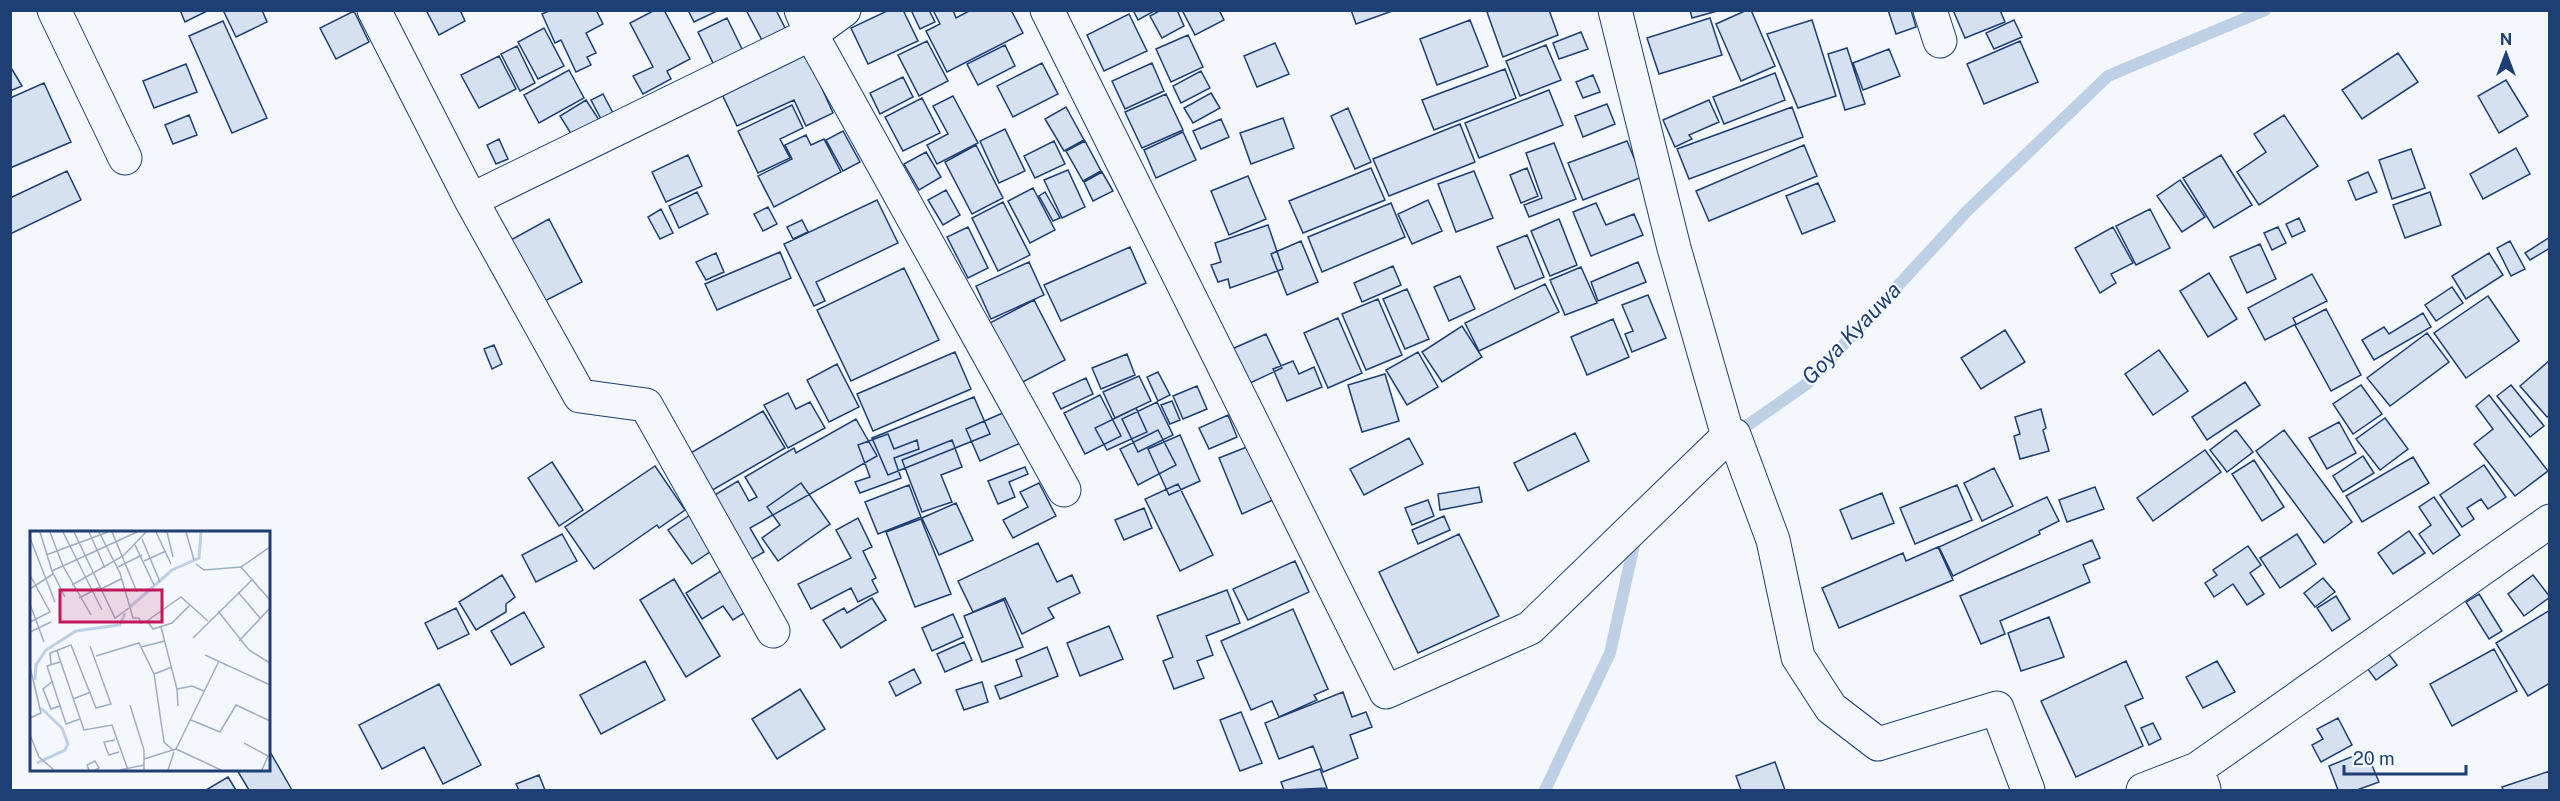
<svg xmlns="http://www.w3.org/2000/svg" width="2560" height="801" font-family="'Public Sans',sans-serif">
  <rect width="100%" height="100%" fill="#f4f7fb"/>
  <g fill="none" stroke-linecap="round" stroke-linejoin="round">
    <path stroke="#bed0e5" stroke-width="12" d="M1735,434L1808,383L1967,211L2108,76L2265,10
      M1545,790L1610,653L1636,536"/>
  </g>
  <path fill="#d5e0f0" stroke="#1d3f73" stroke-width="1.5" d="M180,10H209L185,22Z
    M223,10H262L267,22L236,37Z
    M426,10H460L465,21L439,35Z
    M551,10H596L603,24L586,33L596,53L587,57L591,65L576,72L561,40L555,43L542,14Z
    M655,10H664L690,59L667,71L671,79L643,94L633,76L653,67L630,23Z
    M688,10H719L694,22Z
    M746,10H776L786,30L763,42Z
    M889,10H903L918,41L868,64L851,28Z
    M911,10H929L935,22L920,29Z
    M933,10H953L956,18L971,10H1011L1023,33L947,72L926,31L940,24Z
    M1133,10H1156L1138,20Z
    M1161,10H1177L1184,26L1162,38L1150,16Z
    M1182,10H1219L1224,20L1195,35Z
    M1351,10H1395L1356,24Z
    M1492,10H1549L1558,35L1503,57L1487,12Z
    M1690,10H1721L1692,18Z
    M1747,10H1751L1775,66L1741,81L1716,24Z
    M1888,10H1911L1916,27L1896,34Z
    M1953,10H2000L2005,22L1965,38Z
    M354,11L369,42L336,59L320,28Z
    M1129,14L1147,51L1104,71L1087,35Z
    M727,18L743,51L714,65L698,32Z
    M1710,18L1722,55L1659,74L1647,38Z
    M1470,20L1488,66L1437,85L1420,39Z
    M1812,20L1836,96L1798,108L1767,34Z
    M2014,20L2022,37L1994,49L1986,33Z
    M223,21L267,118L232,133L189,36Z
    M544,28L564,66L538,79L518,42Z
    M1581,32L1588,49L1559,59L1553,43Z
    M1188,35L1203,67L1171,82L1156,49Z
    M927,41L948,81L919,96L898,55Z
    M2020,41L2038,82L1984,104L1967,64Z
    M1275,43L1289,74L1257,87L1244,56Z
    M1005,45L1015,66L978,85L967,64Z
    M1546,45L1561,80L1520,96L1506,61Z
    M517,46L535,83L520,91L501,54Z
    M1847,48L1865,104L1845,110L1828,54Z
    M1889,49L1900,76L1863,90L1853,63Z
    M806,53L833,113L806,126L794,100L737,126L721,92Z
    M2398,53L2418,82L2362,119L2342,90Z
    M499,56L516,89L479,108L461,75Z
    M1042,63L1058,94L1013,117L997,86Z
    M1152,63L1164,91L1125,109L1112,81Z
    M186,64L197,92L154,108L143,81Z
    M10,66L22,86L10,91Z
    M1505,69L1516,98L1434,130L1422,100Z
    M569,70L584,98L539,123L524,95Z
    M1201,71L1210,88L1181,103L1173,86Z
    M1775,73L1785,100L1724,124L1713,97Z
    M1593,75L1600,92L1583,98L1576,82Z
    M903,77L913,97L880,114L870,93Z
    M2506,80L2528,116L2499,133L2478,96Z
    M44,83L71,142L10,168V98Z
    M1549,90L1563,125L1479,158L1465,123Z
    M1211,93L1220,108L1193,123L1184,108Z
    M603,94L613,113L601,119L591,100Z
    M1166,94L1183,130L1142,148L1125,112Z
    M953,96L978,143L937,164L927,145L948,134L933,106Z
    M922,98L940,133L903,151L885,117Z
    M586,100L601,123L575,140L560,116Z
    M1709,100L1719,122L1689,135L1692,139L1675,147L1663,120Z
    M1607,104L1615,124L1583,137L1575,116Z
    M792,105L803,128L780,139L790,158L758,173L738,131Z
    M1066,107L1084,140L1064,151L1045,119Z
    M1792,107L1803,137L1689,179L1677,149Z
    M1348,108L1371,162L1355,169L1331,116Z
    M189,115L197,135L173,144L165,125Z
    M2284,115L2318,166L2259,205L2237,172L2266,152L2254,134Z
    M1283,118L1294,148L1251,164L1240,133Z
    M1221,119L1229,137L1201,149L1193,131Z
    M1460,124L1475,162L1389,196L1373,159Z
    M1005,129L1025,171L999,183L980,141Z
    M843,131L860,162L843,171L826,140Z
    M1183,132L1196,160L1156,178L1144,150Z
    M806,135L811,145L824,139L841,172L774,207L758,176L792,159L785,145Z
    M499,139L508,159L496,164L487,145Z
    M1054,141L1065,164L1035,178L1024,156Z
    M1085,141L1101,171L1083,181L1066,151Z
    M1627,141L1642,177L1583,200L1568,163Z
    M1554,143L1576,199L1529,217L1524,205L1542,198L1526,153Z
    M976,145L1003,198L972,214L945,162Z
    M1804,145L1817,176L1709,221L1696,191Z
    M2516,148L2530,174L2483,199L2470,174Z
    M2411,149L2425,188L2392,199L2379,160Z
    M926,152L941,177L919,190L904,164Z
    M688,155L702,186L666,202L652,172Z
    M2221,155L2252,205L2214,228L2183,178Z
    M1371,168L1385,200L1303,233L1289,201Z
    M1527,168L1538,196L1521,203L1510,175Z
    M1068,170L1085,207L1062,218L1044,180Z
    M67,171L81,200L10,234V198Z
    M1474,171L1493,218L1456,232L1438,184Z
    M1102,172L1113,191L1093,201L1084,182Z
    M2368,172L2377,192L2356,200L2348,181Z
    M1248,176L1266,219L1229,235L1211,191Z
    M2180,180L2205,217L2182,232L2157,196Z
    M1818,183L1835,221L1802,234L1786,196Z
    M1033,188L1055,230L1030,243L1008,201Z
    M946,190L960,215L943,225L928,200Z
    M697,192L708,214L679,228L669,206Z
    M1045,192L1060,218L1053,221L1039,196Z
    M2430,192L2441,225L2405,238L2393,205Z
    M877,200L898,243L816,282L825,301L814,306L784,244Z
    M1428,200L1442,231L1412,244L1398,214Z
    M1003,202L1030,255L998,271L972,218Z
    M1391,203L1405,237L1322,272L1308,237Z
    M1596,203L1606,225L1634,214L1643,235L1591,256L1573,212Z
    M768,207L777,224L763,231L754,214Z
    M661,209L673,233L660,239L648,217Z
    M2150,209L2170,248L2136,265L2116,226Z
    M2299,218L2305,231L2292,237L2286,224Z
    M549,219L582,282L541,303L509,241Z
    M1559,219L1577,265L1550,276L1531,231Z
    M802,220L808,232L793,239L787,227Z
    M1268,225L1283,269L1230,288L1228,279L1218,282L1211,265L1221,262L1215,243Z
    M968,227L988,268L968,278L947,237Z
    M2113,227L2133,263L2111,274L2116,283L2100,293L2075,248Z
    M2278,227L2286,243L2272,250L2264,233Z
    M1527,235L1544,277L1515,289L1497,247Z
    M2550,237V248L2530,260L2525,253Z
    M1301,241L1318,282L1287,295L1271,254Z
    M2510,241L2525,269L2511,276L2497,248Z
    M2260,244L2276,279L2247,293L2230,257Z
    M1130,247L1146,283L1061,321L1044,285Z
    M780,252L791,278L717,310L705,284Z
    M716,253L724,272L706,280L696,262Z
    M2489,253L2503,275L2466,299L2452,276Z
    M1029,262L1044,295L991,319L976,286Z
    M1638,262L1646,282L1598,301L1591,282Z
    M1393,266L1401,285L1362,302L1354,283Z
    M1581,267L1597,303L1565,315L1550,280Z
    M904,268L939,340L851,381L817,310Z
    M2209,273L2237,319L2208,337L2180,291Z
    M2312,274L2327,301L2293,318L2296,324L2265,340L2248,308Z
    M1460,276L1475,309L1449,321L1434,287Z
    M1545,284L1559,312L1479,351L1465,323Z
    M2452,287L2463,303L2436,321L2425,305Z
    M1407,289L1429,339L1405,349L1383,299Z
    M1648,295L1666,338L1632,352L1625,334L1633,331L1622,305Z
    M2488,296L2519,341L2466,378L2434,333Z
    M1378,299L1402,355L1366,370L1342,314Z
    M1034,300L1065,360L1017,385L986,325Z
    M2326,309L2361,375L2331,391L2295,325Z
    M2423,313L2431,327L2374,360L2362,340L2384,327L2389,334Z
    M1338,318L1362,373L1328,388L1304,333Z
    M1613,319L1629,357L1587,375L1571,337Z
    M1462,326L1482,357L1442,382L1422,352Z
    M2005,330L2025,362L1981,389L1961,358Z
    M2427,333L2449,362L2390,406L2367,378Z
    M1266,334L1282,368L1248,384L1232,349Z
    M494,345L502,364L492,369L484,349Z
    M2159,350L2188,391L2153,415L2125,374Z
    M955,352L971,389L873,431L857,394Z
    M1418,352L1438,387L1407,405L1386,370Z
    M1127,354L1135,375L1101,389L1092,368Z
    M2550,360V415L2547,417L2520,386Z
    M1293,361L1299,374L1314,367L1322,387L1287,401L1273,369Z
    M837,364L859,407L829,422L807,380Z
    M1158,372L1170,395L1158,401L1147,377Z
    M1385,374L1399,421L1362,432L1348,385Z
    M1139,376L1151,401L1115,418L1103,392Z
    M1086,378L1093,394L1061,409L1053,393Z
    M2245,382L2260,405L2207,440L2192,417Z
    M2361,385L2382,414L2353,434L2333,404Z
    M2511,385L2544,426L2530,437L2497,396Z
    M1197,386L1207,409L1183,419L1173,396Z
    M788,393L796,409L810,402L825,428L788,448L764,405Z
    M1100,395L1121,436L1085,454L1064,413Z
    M2489,395L2548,471L2515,496L2474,444L2493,429L2476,406Z
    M974,397L990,434L888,475L872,438Z
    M1172,401L1180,420L1170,424L1161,405Z
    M1157,402L1173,435L1138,452L1122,419Z
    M1136,408L1147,432L1107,450L1095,428Z
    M1012,409L1027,440L980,461L966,429Z
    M2041,409L2046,428L2043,430L2049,451L2020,459L2014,436L2020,434L2015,417Z
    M763,411L785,448L704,495L682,458Z
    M1228,415L1237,437L1209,449L1199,428Z
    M2385,418L2408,449L2380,470L2356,439Z
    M856,419L877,456L750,528L764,552L745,563L708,499L738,481L749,501L757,497L745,477L794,448L796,453Z
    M2339,422L2356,453L2327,469L2309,438Z
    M1158,430L1176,465L1138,485L1120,449Z
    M2236,430L2253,452L2227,472L2210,450Z
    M2284,430L2352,522L2324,543L2256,451Z
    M1575,433L1589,461L1528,491L1514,463Z
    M888,434L894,449L917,440L919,449L894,458L901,478L860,493L855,482L870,477L858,445Z
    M1180,435L1200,481L1169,495L1148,449Z
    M1409,438L1423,464L1364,495L1350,469Z
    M952,440L962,467L941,475L952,502L922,512L902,460Z
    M1252,445L1275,499L1242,514L1219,458Z
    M2205,450L2221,472L2153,521L2137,498Z
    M2363,456L2374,473L2343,492L2333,476Z
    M2413,457L2429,483L2362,522L2346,496Z
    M2254,460L2284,507L2262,521L2232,474Z
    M552,462L583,510L559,526L528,478Z
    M2484,465L2506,497L2488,509L2481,499L2467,508L2474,519L2462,527L2440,495Z
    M655,466L685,510L659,528L657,525L594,569L565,527Z
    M1025,467L1028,474L1009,482L1015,497L998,504L988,481Z
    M1994,468L2013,506L1982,521L1964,483Z
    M801,483L830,524L778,561L762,538L780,525L767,507Z
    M1039,483L1056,516L1013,538L1003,520L1028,507L1020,492Z
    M1178,484L1213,555L1180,571L1145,499Z
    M909,485L921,517L878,534L865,502Z
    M1957,485L1972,520L1915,544L1900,508Z
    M1479,487L1482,502L1440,510L1438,494Z
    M2095,487L2104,509L2067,522L2059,500Z
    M1882,493L1894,523L1852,539L1840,510Z
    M2047,497L2059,521L2039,531L2040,534L1953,576L1939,547Z
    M2434,497L2460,535L2433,554L2419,534L2431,525L2419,507Z
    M1428,500L1434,516L1412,525L1405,508Z
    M956,503L973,540L939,555L922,518Z
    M1144,508L1152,528L1124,540L1115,520Z
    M690,515L714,549L692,564L668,530Z
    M1444,516L1450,530L1418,544L1412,530Z
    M858,518L872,547L863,551L876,578L872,580L878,592L858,602L851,588L811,609L798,584L851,558L836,530Z
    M921,519L951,594L915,607L886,532Z
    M2409,531L2425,553L2393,574L2378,553Z
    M562,534L577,561L536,582L522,555Z
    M1459,534L1499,616L1418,653L1379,572Z
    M2297,534L2316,564L2280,588L2260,558Z
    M2092,540L2100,558L2083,565L2090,582L2000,621L2005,634L1981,644L1960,596Z
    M1038,543L1057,582L1072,575L1080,593L1048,608L1054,618L1022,634L1005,598L973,612L958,581Z
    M2248,546L2261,565L2250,573L2264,594L2247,605L2233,584L2214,597L2205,583L2217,575L2213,570Z
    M1938,547L1953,580L1839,628L1822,588L1903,553L1906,561Z
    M1295,561L1309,592L1248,620L1233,589Z
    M727,567L752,608L733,620L723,606L702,619L686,593Z
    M502,575L515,597L506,604V612L476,630L459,602Z
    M2533,575L2550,597L2524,616L2508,594Z
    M2323,578L2335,592L2315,607L2304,593Z
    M674,579L720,656L686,677L640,600Z
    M1227,590L1240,623L1206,636L1213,655L1197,661L1204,678L1174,689L1163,661L1173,657L1157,616Z
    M2479,594L2502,631L2489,639L2466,602Z
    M2336,596L2350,619L2332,631L2317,608Z
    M872,598L886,620L841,648L823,620L844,608L847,613Z
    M1004,600L1023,647L982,662L964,616Z
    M456,608L469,634L438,649L425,623Z
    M1293,609L1328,689L1314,695L1317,700L1279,717L1272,701L1251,710L1221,641Z
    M2550,610V683L2528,696L2496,643Z
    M524,612L544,647L511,665L491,631Z
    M953,614L963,637L932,651L922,628Z
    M2049,617L2064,657L2021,671L2008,633Z
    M1109,626L1123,659L1080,676L1067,643Z
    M964,642L972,660L945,672L937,654Z
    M2382,645L2397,665L2376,680L2361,660Z
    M1047,647L1058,676L1000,699L995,686L1022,676L1016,660Z
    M2494,649L2517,691L2452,726L2430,684Z
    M645,661L665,700L601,734L580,695Z
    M2126,661L2143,698L2125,706L2143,746L2076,777L2041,701Z
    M2217,661L2235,692L2203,708L2186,677Z
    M914,669L921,683L896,696L889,682Z
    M982,682L988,702L964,710L956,690Z
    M439,684L481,765L443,784L424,747L382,769L359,725Z
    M800,689L825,729L777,759L752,719Z
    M1343,692L1352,717L1366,712L1372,727L1350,735L1358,758L1323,772L1313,746L1279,759L1265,723Z
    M1241,712L1262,763L1240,771L1220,720Z
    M2338,718L2352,745L2321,762L2312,745L2323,739L2317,729Z
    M2153,723L2161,739L2149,745L2141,728Z
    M269,750L292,790H249L237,770H268Z
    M2366,751L2379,782L2357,790H2338L2329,766Z
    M1775,762L1785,790H1741L1736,776Z
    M1320,769L1327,788L1284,790L1281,782Z
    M2550,771V790H2503L2502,787Z
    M539,775L545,790H519L516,784Z
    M228,777L236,790H206Z"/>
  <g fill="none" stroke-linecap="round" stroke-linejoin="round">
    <g stroke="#1d3f73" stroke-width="35">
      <path id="minor" d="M54,10L125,158
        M374,10L471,200L580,396L646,405L773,631
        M801,10L811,34L1064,490
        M1047,10L1386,692L1530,628L1728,436
        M1615,10L1674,248L1728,436L1734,435L1773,540L1798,657L1831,708L1878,744L1997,708L2028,790
        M1930,10L1940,41
        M471,200L811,34L844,10
        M2197,769L2550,521
        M2143,790L2197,769L2204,789"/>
    </g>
    <use href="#minor" stroke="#f4f7fb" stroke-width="33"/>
  </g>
  <g text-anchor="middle" stroke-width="4.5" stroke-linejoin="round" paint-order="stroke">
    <g font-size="22" font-style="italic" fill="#1d3f73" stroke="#f4f7fb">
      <text transform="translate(1851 333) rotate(-46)" y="8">Goya Kyauwa</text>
    </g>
  </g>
  <g transform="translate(30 531)">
    <rect width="240" height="240" fill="#f4f7fb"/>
    <path fill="none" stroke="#bed0e5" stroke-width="3" d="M100,76L142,39L169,27L171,1M5,149L6,134L16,119L46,100L90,94L95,82M7,232L35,219L38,213L32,197L11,177"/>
    <path fill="none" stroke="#9eadc5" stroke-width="1.5" d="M10,1L22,40L35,66M20,1L33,35L61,84M33,1L72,79M44,1L85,87L99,77M59,1L75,37M69,1L90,42L103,87H109L111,92L117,90L123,98L142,92L160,74M82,1L107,61M126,1L141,33M137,1L143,26M156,1L164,29M0,7L25,71M112,8L130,51M105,14L124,54M16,24L78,1M114,30L136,20M166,33L174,39L211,36L240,16M88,36L112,24M211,36L240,69M22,40L107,1M0,44L20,81L0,91M42,54L93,25L116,1M0,58L23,43M71,58L91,48M208,61L230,87M49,67L70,56M0,73L14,111M188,80L219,119L240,132M117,90L151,66L178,90M131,96L147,158L148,175M0,101L21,91M163,107L223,48M209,110L240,77M111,116L135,110M27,120L54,199L82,194L98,239M175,124L240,154M66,125L109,112L124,143L134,211L144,220M30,131L17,135L36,193L50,188M21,133L20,122L41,114L66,177L81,173L60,115M0,136L11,182L0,187M124,143L142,136M23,150L13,158L21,178L30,175M147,158L162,155L174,160M43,168L61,161M100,174L114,219V239M161,189L190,201L206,174L240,190M0,204L9,226L24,239M85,209L74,211L76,217L79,224L89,221M214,212L238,225L232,239M146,218L191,239M114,228L146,218L189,130M59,239L57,234L65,230L69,237L65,239M90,239L114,234M138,239L144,221"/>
    <path fill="#c2185b" fill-opacity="0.15" stroke="#c2185b" stroke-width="3" d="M30,59H132V91H30Z"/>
    <rect width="240" height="240" fill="none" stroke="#1d3f73" stroke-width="3"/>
  </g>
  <rect width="2560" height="801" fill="none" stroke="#1d3f73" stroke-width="24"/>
  <g transform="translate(2506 54)" stroke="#f4f7fb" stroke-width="4.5" paint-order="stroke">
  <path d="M0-4.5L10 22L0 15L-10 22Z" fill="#1d3f73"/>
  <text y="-9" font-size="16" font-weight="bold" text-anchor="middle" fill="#1d3f73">N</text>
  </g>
  <path d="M2344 765v9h122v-9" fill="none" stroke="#1d3f73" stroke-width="3"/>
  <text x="2353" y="765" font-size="18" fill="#1d3f73" stroke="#f4f7fb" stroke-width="4.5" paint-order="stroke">20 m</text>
</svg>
